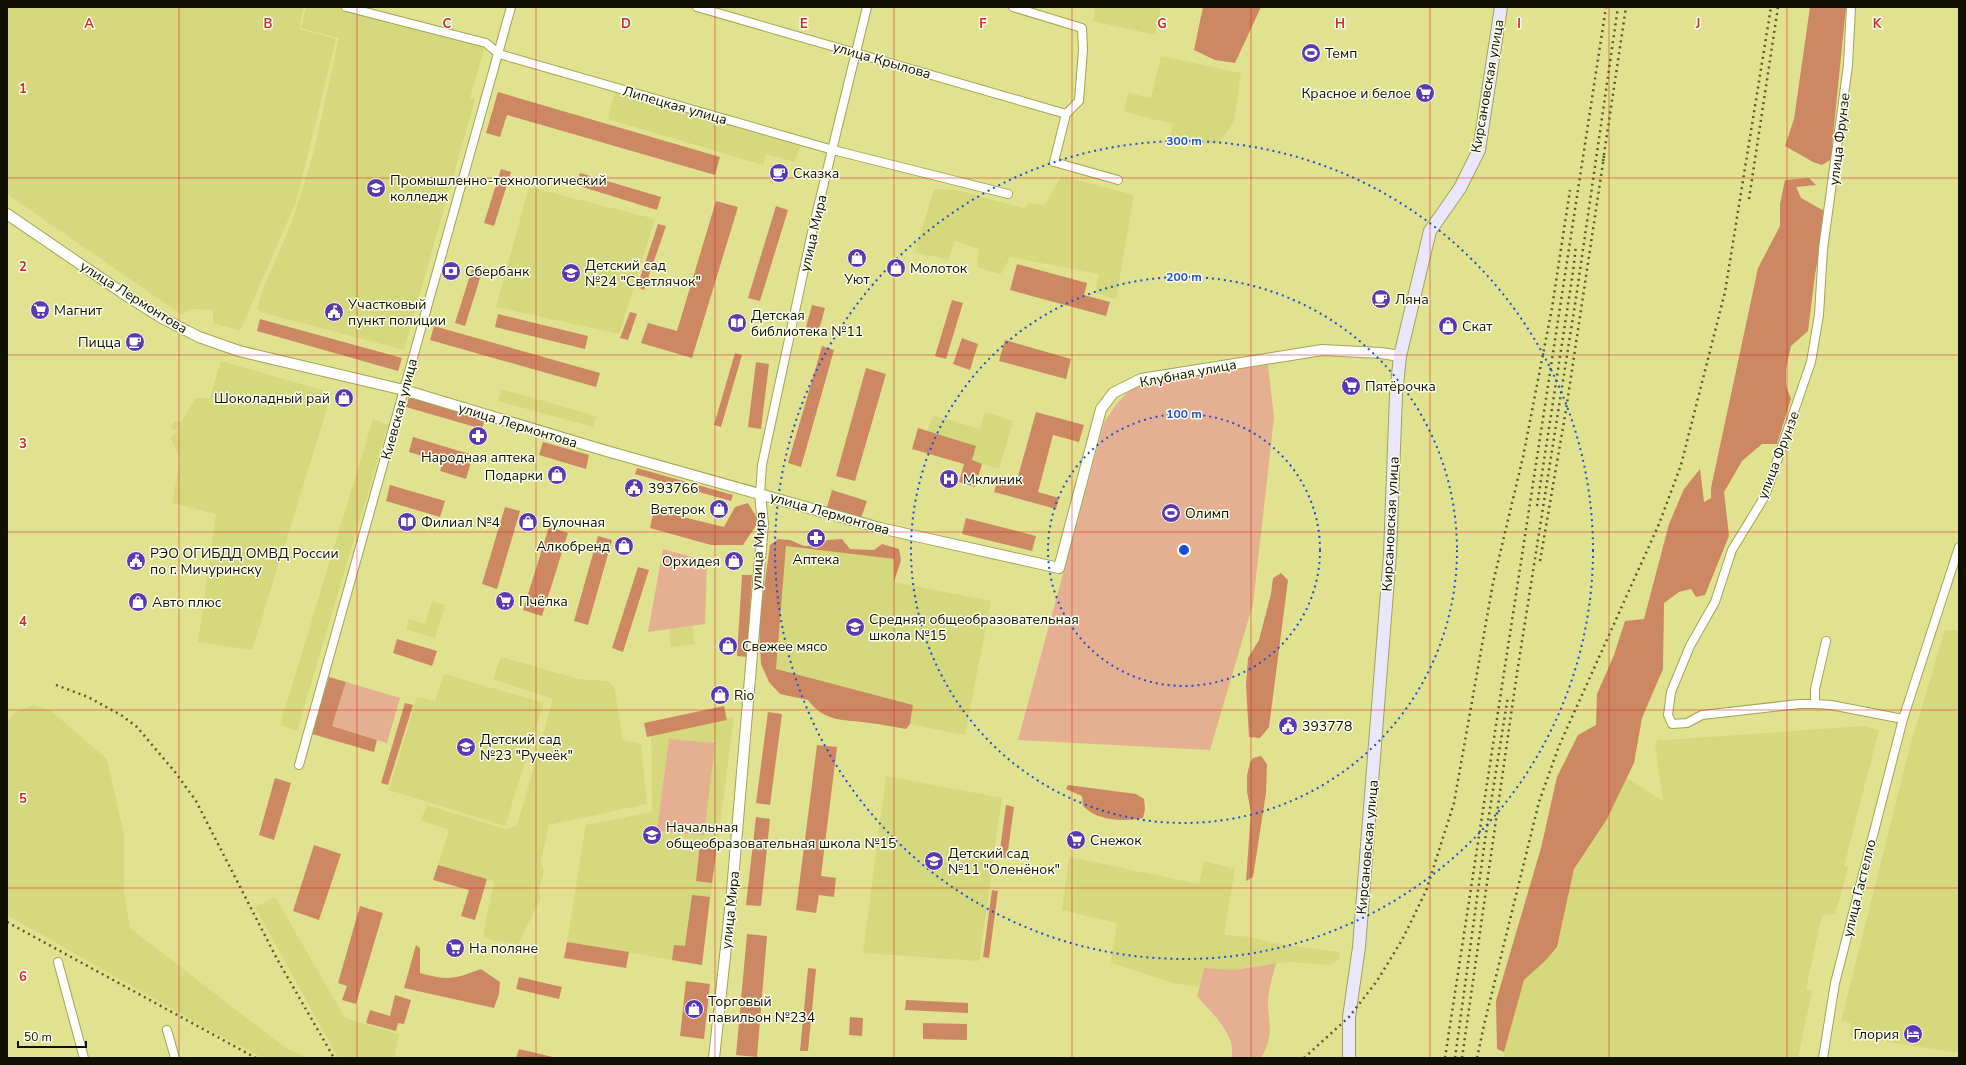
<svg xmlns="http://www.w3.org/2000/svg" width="1966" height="1065" font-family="'Nunito Sans',sans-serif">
  <rect width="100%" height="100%" fill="#e0e290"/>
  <path fill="#d6d87d" d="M7,7H304L299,29L336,39L296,202L240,331L213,323V310L189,309L182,315L7,194Z
    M306,7H346L486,43L470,98L475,99L404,350L260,312L257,308L263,289L291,224L314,152L339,38L301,28Z
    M1095,7H1161L1155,35L1093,21Z
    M1161,56L1241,73L1234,122L1219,143L1204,145L1169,139L1173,124L1124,112L1128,93L1151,98Z
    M615,92L801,143L795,162L766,154L763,165L608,119Z
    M1061,176L1134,195L1116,299L1095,293L1099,274L1010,257L1001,274L977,267L979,249L955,241L948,260L915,252L934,189L957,190L1024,208L1029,203L1045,205Z
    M529,187L655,219L619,334L496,307Z
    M221,361L332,393L252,650L198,642L216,514L172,503L180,460L171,438L178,431L171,428L174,421L181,422L196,398H210Z
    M501,389L596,416L593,427L498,401Z
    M985,412L1013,421L999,469L972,461L976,446L928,431L933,415L980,429Z
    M373,419L388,425L297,731L280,725Z
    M786,546L894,559V582L991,601L965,735L910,724L913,705L776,670Z
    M432,601L445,605L435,638L406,629L409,619L425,624Z
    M692,626L695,644L671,647L669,629Z
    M1945,630H1959V1053L1850,1036L1851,1023L1841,1021L1910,746Z
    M501,657L579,679L607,681L614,686L623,740L641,744L647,804L549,825L541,862L544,872L539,888L541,898L518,944L490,940L483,935L494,881L438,865L449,830L421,820L427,805L505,829L517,826L553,699L493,679Z
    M444,674L544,703L505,826L389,790L417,697L435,701Z
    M34,705L51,711L107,759L124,835V892L130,928L287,1049L309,1058H263L202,1026L7,915V722L16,711Z
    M734,717L702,965L567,942L586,825L652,812L651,736Z
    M1865,726L1879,730L1844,866L1848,867L1835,915L1823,914L1819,928L1806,989L1812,991L1798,1058H1505L1504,1052L1524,980L1545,961L1557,947L1574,869L1607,819L1627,778L1663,801L1655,744L1658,739L1666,740Z
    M886,776L1002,798L979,961L863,953Z
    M1069,857L1199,884L1204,861L1235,869L1224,935L1251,937L1273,943L1340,952L1339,959L1330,965L1290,962L1266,964L1234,970L1204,968L1198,987L1174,983L1111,963L1117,923L1062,910Z
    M275,897L345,1018L399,1034L394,1058H338L255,907Z"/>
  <path fill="#e5af92" d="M1268,365L1274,418L1253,604L1210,750L1018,740L1104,423C1115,405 1124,393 1142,382Z
    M663,549L707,561L705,624L648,632Z
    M346,682L400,698L387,743L332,726Z
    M669,739L715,743L704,835L657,831Z
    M1276,963C1273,975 1269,987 1268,1000C1268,1025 1275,1034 1261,1058H1231C1238,1035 1210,1012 1197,996L1204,968L1234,970Z"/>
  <path fill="#cc8862" d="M1203,7H1261L1235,63L1215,60L1194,50Z
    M1810,7H1846L1832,146V159L1822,165L1813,162L1785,146L1794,119Z
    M498,92L720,157L715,175L507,115L500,137L486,133Z
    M501,169L511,172L494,226L484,223Z
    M580,173L661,197L657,210L576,185Z
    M1809,178L1816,185L1796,187L1801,198L1826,212L1815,275L1808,331L1791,346L1786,368V386L1791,399L1777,444H1762L1742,461L1724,492L1729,536L1705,595L1696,597L1691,589L1679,592L1664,603L1663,669L1642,718L1634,763L1607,819L1574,869L1557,947L1545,961L1524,980L1504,1052L1497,1049L1496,1001L1541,848L1557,777L1578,735L1596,725L1597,694L1614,655L1625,621L1644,619L1669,524L1684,489L1700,469L1704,502L1711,498V488L1758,268L1780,226V204L1785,180Z
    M716,201L738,207L692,358L641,343L648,323L677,331Z
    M776,206L788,210L760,301L748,298Z
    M658,224L666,226L644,290L637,287Z
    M1017,264L1087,283L1084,295L1110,302L1106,316L1010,290Z
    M472,269L482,272L465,326L455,323Z
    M952,300L963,303L946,359L935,356Z
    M812,305L825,308L819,330L806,327Z
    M630,312L637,314L628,340L620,338Z
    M498,314L588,336L585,349L495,327Z
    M260,319L402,358L398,371L257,331Z
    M434,326L600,373L596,387L430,340Z
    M962,338L978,344L970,370L953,364Z
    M1005,340L1071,359L1066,379L999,361Z
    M822,346L834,350L801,467L788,463Z
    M735,353L742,355L721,427L714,425Z
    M756,362L769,364L761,429L748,427Z
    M866,368L886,374L855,481L836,476Z
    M409,397L485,419L482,429L406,407Z
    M1036,412L1084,425L1079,442L1053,435L1038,492L1059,498L1056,509L994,492L999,476L1017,480Z
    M918,428L976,446L972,460L982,464L975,487L959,482L964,464L912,449Z
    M413,437L473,455L466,479L440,471L443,462L409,452Z
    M543,442L589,455L586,469L539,455Z
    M637,468L733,495L731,501L635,474Z
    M390,485L445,501L440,517L386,501Z
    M832,490L867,501L861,518L827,507Z
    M748,503L759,521L743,545H711L650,528L654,510L724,527L735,507Z
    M505,507L520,511L497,589L482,584Z
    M966,518L1036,536L1032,551L962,534Z
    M549,527L568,533L542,616L523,610Z
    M598,536L612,540L588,625L574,621Z
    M778,539L790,540L804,546H818L827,540L842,539L850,549L874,550L882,544L899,549L901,560L894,582V559L786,546L776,669L913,705L910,724L906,729C893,727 881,724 869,723C844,719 825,723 808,700L780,694L769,682L761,664L759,623L770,545Z
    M638,567L649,570L623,652L612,648Z
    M1281,573L1288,580L1269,727L1260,738L1249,737L1246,685L1248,658L1259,640L1271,594L1273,578Z
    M742,575H752L747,657L737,656Z
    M397,639L437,651L432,666L393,653Z
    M329,677L346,682L332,726L377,740L374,752L312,734Z
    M405,703L413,705L388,785L381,783Z
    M724,706L727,720L647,737L644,723Z
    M768,712L782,714L770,805L756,803Z
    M817,745L837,747L821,876L836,878L834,897L819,895L816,913L796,910Z
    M1261,756L1267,764L1266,793L1253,877L1246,881L1251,812L1247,792V775L1250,763L1253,758Z
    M275,778L291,783L274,840L259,835Z
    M1068,785L1136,794L1144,799L1145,809L1143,818C1123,822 1097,821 1083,806L1082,796L1066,789Z
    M1006,805L1014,807L1007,858L999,857Z
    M756,817L770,819L761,906L746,905Z
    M700,843L717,844L712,883L696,881Z
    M314,845L341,854L319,920L293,911Z
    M438,865L487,879L475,920L461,916L469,890L433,880Z
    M992,890L998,891L989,958L983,957Z
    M692,895L710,897L702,965L672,960L674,945L685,946Z
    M360,906L383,913L356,1004L342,1000L347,986L338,983Z
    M747,934L767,936L757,1057L736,1055Z
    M567,942L629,952L626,968L564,958Z
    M416,945L420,948V973C449,981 454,979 481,969L500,982L499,994L494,1008L404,988Z
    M808,968L816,969L808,1051H800Z
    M519,977L562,987L559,999L516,989Z
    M686,981L710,984L704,1039L680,1036Z
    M395,995L411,1000L404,1024L398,1023L396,1031L366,1023L370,1010L390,1016Z
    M906,1000L968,1003V1013L905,1010Z
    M850,1017L863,1018L862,1036L849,1035Z
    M923,1023L967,1024V1040L923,1039Z
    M519,1049L557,1058H516Z"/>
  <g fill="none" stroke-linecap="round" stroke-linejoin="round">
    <g stroke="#a2a453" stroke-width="10">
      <path id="minor" d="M346,7L486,43L499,54L833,150L1008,194
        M697,7L1066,114
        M1013,7L1082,28L1083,50L1079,101L1066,114L1054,162L1118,180
        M760,494L762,465L812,232L867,7
        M1826,641L1815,689V704H1799L1702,715L1687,723L1672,724L1668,715L1671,692L1690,646L1715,602L1732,550L1765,496L1811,362L1819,315L1823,249L1848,65L1851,7
        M1815,704L1831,705L1903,719
        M299,765L511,7
        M58,962L84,1058
        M167,1030L175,1058
        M1823,1058L1835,983L1903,719L1959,547"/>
    </g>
    <g stroke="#a2a453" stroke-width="12">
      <path id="tertiary" d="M7,214L130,298L162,318L199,337L239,351L404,390L603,450L880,528L1059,568L1101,409L1113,393L1141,379L1322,350L1381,353L1400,356
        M714,1058L732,891L763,524L760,494"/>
    </g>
    <g stroke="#a2a453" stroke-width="14">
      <path id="secondary" d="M1349,1058V1017L1359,947L1390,554L1396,395L1400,356L1430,231L1460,188L1479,150L1501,7"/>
    </g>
    <use href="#minor" stroke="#fff" stroke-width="8"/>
    <use href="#tertiary" stroke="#fff" stroke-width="10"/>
    <use href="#secondary" stroke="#eae7fd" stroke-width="12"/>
    <path stroke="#595a33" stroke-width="2.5" stroke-dasharray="2 4" stroke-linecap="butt" d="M1603,161L1626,7
      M1749,199L1778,7
      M1537,506L1573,272L1576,245
      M1540,561L1566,410L1604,156
      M56,685L88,697L121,715L137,727L175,772L196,801L277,959L334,1058
      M7,922L256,1058
      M1304,1058L1349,1017L1377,981L1402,940L1426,891L1454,803L1493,583L1523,457L1552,308L1570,190
      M1445,1058L1606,7
      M1455,1058L1485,840L1508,696
      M1462,1058L1517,673L1576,298L1618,7
      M1477,1058L1484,1025L1539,802L1559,746L1659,524L1681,465L1725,292L1771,7"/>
  </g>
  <path fill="none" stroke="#d62828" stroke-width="1" stroke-opacity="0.55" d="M179,7V1058M357,7V1058M536,7V1058M715,7V1058M894,7V1058M1072,7V1058M1251,7V1058M1430,7V1058M1609,7V1058M1787,7V1058M7,178H1959M7,355H1959M7,532H1959M7,710H1959M7,888H1959"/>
  <g fill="none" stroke="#1d4ed8" stroke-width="2" stroke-dasharray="2 4">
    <circle cx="1184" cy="550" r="136"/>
    <circle cx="1184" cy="550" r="273"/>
    <circle cx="1184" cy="550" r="409"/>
  </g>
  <defs>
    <g id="stadium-disc" transform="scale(1)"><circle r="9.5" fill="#5a38b1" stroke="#fdffef"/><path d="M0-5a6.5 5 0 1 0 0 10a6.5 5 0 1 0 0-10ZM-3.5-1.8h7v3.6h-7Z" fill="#fff"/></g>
    <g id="supermarket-disc" transform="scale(1)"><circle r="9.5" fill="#5a38b1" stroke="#fdffef"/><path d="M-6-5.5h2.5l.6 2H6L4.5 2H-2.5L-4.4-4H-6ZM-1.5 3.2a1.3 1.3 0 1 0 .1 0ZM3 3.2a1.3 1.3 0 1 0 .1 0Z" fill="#fff"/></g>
    <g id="cafe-disc" transform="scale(1)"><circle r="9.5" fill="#5a38b1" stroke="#fdffef"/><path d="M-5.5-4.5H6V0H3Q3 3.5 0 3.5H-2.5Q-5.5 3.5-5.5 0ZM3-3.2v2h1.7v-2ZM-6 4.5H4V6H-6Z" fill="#fff"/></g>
    <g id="university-disc" transform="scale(1)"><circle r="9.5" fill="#5a38b1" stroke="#fdffef"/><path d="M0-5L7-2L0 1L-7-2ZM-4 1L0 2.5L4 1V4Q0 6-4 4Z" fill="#fff"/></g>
    <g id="shop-disc" transform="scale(1)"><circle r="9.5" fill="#5a38b1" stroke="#fdffef"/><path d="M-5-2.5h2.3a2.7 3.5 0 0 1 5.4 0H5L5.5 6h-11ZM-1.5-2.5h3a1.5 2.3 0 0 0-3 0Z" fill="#fff"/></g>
    <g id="bank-disc" transform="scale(1)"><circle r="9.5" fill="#5a38b1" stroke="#fdffef"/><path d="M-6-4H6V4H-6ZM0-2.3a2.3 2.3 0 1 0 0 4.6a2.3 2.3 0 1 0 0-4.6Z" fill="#fff"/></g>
    <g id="school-disc" transform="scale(1)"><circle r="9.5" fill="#5a38b1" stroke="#fdffef"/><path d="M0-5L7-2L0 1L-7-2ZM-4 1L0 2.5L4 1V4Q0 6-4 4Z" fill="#fff"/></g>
    <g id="civic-disc" transform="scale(1)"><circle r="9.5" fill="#5a38b1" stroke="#fdffef"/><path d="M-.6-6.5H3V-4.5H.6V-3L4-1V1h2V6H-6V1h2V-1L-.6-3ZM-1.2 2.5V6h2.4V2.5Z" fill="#fff"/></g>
    <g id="library-disc" transform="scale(1)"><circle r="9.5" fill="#5a38b1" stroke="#fdffef"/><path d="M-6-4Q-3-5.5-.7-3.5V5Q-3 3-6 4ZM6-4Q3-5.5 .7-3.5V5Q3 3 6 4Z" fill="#fff"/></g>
    <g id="pharmacy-disc" transform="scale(1)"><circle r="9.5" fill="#5a38b1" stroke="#fdffef"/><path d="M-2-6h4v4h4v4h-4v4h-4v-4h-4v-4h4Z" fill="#fff"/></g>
    <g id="hospital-disc" transform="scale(1)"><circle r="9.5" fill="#5a38b1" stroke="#fdffef"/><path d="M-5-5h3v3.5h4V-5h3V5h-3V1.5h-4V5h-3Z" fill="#fff"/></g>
    <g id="hotel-disc" transform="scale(1)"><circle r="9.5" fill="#5a38b1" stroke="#fdffef"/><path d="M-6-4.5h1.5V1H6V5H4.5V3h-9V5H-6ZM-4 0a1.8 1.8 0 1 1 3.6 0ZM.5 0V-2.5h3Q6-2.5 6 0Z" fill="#fff"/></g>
  </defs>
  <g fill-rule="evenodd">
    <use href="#stadium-disc" x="1311" y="53"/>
    <use href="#supermarket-disc" x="1425" y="93"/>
    <use href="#cafe-disc" x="779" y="173"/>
    <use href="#university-disc" x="376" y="188"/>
    <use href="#shop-disc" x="857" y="258"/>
    <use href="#shop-disc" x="896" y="268"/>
    <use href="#bank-disc" x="451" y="271"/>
    <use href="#school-disc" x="571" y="273"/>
    <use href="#cafe-disc" x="1381" y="299"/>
    <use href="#supermarket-disc" x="40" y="310"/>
    <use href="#civic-disc" x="334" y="312"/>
    <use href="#library-disc" x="737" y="323"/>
    <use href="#shop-disc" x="1448" y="326"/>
    <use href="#cafe-disc" x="135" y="342"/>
    <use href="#supermarket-disc" x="1351" y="386"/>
    <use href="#shop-disc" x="344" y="398"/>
    <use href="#pharmacy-disc" x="478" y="436"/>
    <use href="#shop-disc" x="557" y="475"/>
    <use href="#hospital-disc" x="949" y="479"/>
    <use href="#civic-disc" x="634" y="488"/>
    <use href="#shop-disc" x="719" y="509"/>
    <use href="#stadium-disc" x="1171" y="513"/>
    <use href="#library-disc" x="407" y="522"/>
    <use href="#shop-disc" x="528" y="522"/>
    <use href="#pharmacy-disc" x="816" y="538"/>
    <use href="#shop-disc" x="624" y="546"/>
    <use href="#civic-disc" x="136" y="561"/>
    <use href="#shop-disc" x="734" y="561"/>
    <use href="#supermarket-disc" x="505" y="601"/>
    <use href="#shop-disc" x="138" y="602"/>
    <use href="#school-disc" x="855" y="627"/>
    <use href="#shop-disc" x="728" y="646"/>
    <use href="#shop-disc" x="720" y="695"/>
    <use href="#civic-disc" x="1288" y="726"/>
    <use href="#school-disc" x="466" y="747"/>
    <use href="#school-disc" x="652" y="835"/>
    <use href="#supermarket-disc" x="1076" y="840"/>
    <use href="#school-disc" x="934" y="861"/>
    <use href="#supermarket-disc" x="455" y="948"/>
    <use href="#shop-disc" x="694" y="1009"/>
    <use href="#hotel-disc" x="1913" y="1034"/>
  </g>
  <g text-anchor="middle" stroke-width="3" stroke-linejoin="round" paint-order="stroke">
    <g font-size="14" fill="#101000" stroke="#fdffef" text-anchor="start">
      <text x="1325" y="58">Темп</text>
      <text x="1411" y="98" text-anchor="end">Красное и белое</text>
      <text x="793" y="178">Сказка</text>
      <text x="390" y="185">Промышленно-технологический<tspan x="390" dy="16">колледж</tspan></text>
      <text x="585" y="270">Детский сад<tspan x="585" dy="16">№24 "Светлячок"</tspan></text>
      <text x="910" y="273">Молоток</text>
      <text x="465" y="276">Сбербанк</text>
      <text x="857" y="284" text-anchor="middle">Уют</text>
      <text x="1395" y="304">Ляна</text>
      <text x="348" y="309">Участковый<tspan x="348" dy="16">пункт полиции</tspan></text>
      <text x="54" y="315">Магнит</text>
      <text x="751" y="320">Детская<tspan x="751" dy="16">библиотека №11</tspan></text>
      <text x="1462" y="331">Скат</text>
      <text x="121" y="347" text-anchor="end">Пицца</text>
      <text x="1365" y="391">Пятёрочка</text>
      <text x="330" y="403" text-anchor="end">Шоколадный рай</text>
      <text x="478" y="462" text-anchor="middle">Народная аптека</text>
      <text x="543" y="480" text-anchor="end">Подарки</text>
      <text x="963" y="484">Мклиник</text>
      <text x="648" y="493">393766</text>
      <text x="705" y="514" text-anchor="end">Ветерок</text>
      <text x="1185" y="518">Олимп</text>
      <text x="421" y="527">Филиал №4</text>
      <text x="542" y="527">Булочная</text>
      <text x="610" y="551" text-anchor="end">Алкобренд</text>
      <text x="150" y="558">РЭО ОГИБДД ОМВД России<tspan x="150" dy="16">по г. Мичуринску</tspan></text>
      <text x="816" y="564" text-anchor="middle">Аптека</text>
      <text x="720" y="566" text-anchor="end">Орхидея</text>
      <text x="519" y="606">Пчёлка</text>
      <text x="152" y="607">Авто плюс</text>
      <text x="869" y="624">Средняя общеобразовательная<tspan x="869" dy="16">школа №15</tspan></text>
      <text x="742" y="651">Свежее мясо</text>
      <text x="734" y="700">Rio</text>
      <text x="1302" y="731">393778</text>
      <text x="480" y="744">Детский сад<tspan x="480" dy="16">№23 "Ручеёк"</tspan></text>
      <text x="666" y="832">Начальная<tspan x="666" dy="16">общеобразовательная школа №15</tspan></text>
      <text x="1090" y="845">Снежок</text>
      <text x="948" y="858">Детский сад<tspan x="948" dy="16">№11 "Оленёнок"</tspan></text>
      <text x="469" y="953">На поляне</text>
      <text x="708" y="1006">Торговый<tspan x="708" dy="16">павильон №234</tspan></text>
      <text x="1899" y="1039" text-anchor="end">Глория</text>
    </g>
    <g font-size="14" fill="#101000" stroke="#fdffef">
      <text transform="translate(882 60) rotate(16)" y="5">улица Крылова</text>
      <text transform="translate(1487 86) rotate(-80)" y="5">Кирсановская улица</text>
      <text transform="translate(675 105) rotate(16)" y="5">Липецкая улица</text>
      <text transform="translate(1839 139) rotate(-83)" y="5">улица Фрунзе</text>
      <text transform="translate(813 233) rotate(-77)" y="5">улица Мира</text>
      <text transform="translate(134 297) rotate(32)" y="5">улица Лермонтова</text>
      <text transform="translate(1188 373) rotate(-11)" y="5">Клубная улица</text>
      <text transform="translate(399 409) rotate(-75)" y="5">Киевская улица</text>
      <text transform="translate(518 425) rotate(17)" y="5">улица Лермонтова</text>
      <text transform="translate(1778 455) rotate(-69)" y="5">улица Фрунзе</text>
      <text transform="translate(830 513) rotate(16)" y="5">улица Лермонтова</text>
      <text transform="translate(1390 524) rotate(-87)" y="5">Кирсановская улица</text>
      <text transform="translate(758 551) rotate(-87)" y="5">улица Мира</text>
      <text transform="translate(1367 847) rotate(-85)" y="5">Кирсановская улица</text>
      <text transform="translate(1859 888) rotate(-76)" y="5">улица Гастелло</text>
      <text transform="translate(730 910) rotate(-84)" y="5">улица Мира</text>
    </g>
  </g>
  <g font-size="13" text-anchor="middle" font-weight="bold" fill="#d62828" stroke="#fdffef" stroke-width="3" stroke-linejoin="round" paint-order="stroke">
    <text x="89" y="28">A</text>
    <text x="268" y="28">B</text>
    <text x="447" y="28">C</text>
    <text x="626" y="28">D</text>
    <text x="804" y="28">E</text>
    <text x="983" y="28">F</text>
    <text x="1162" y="28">G</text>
    <text x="1340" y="28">H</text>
    <text x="1519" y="28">I</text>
    <text x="1698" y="28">J</text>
    <text x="1877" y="28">K</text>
    <text x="23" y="93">1</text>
    <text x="23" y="271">2</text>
    <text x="23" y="448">3</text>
    <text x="23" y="626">4</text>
    <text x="23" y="803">5</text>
    <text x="23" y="981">6</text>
  </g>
  <circle cx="1184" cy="550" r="6" fill="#1d4ed8" stroke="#fdffef" stroke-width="2"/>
  <g font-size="12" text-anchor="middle" font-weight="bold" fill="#1d4ed8" stroke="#fdffef" stroke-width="3" stroke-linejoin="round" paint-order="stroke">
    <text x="1184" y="145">300 m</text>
    <text x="1184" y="281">200 m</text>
    <text x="1184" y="418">100 m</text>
  </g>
  <rect width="1966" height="1065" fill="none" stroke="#101000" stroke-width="16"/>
  <path d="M18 1041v6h68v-6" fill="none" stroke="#101000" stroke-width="2"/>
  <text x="24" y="1041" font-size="12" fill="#101000" stroke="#fdffef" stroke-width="3" paint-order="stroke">50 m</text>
</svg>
